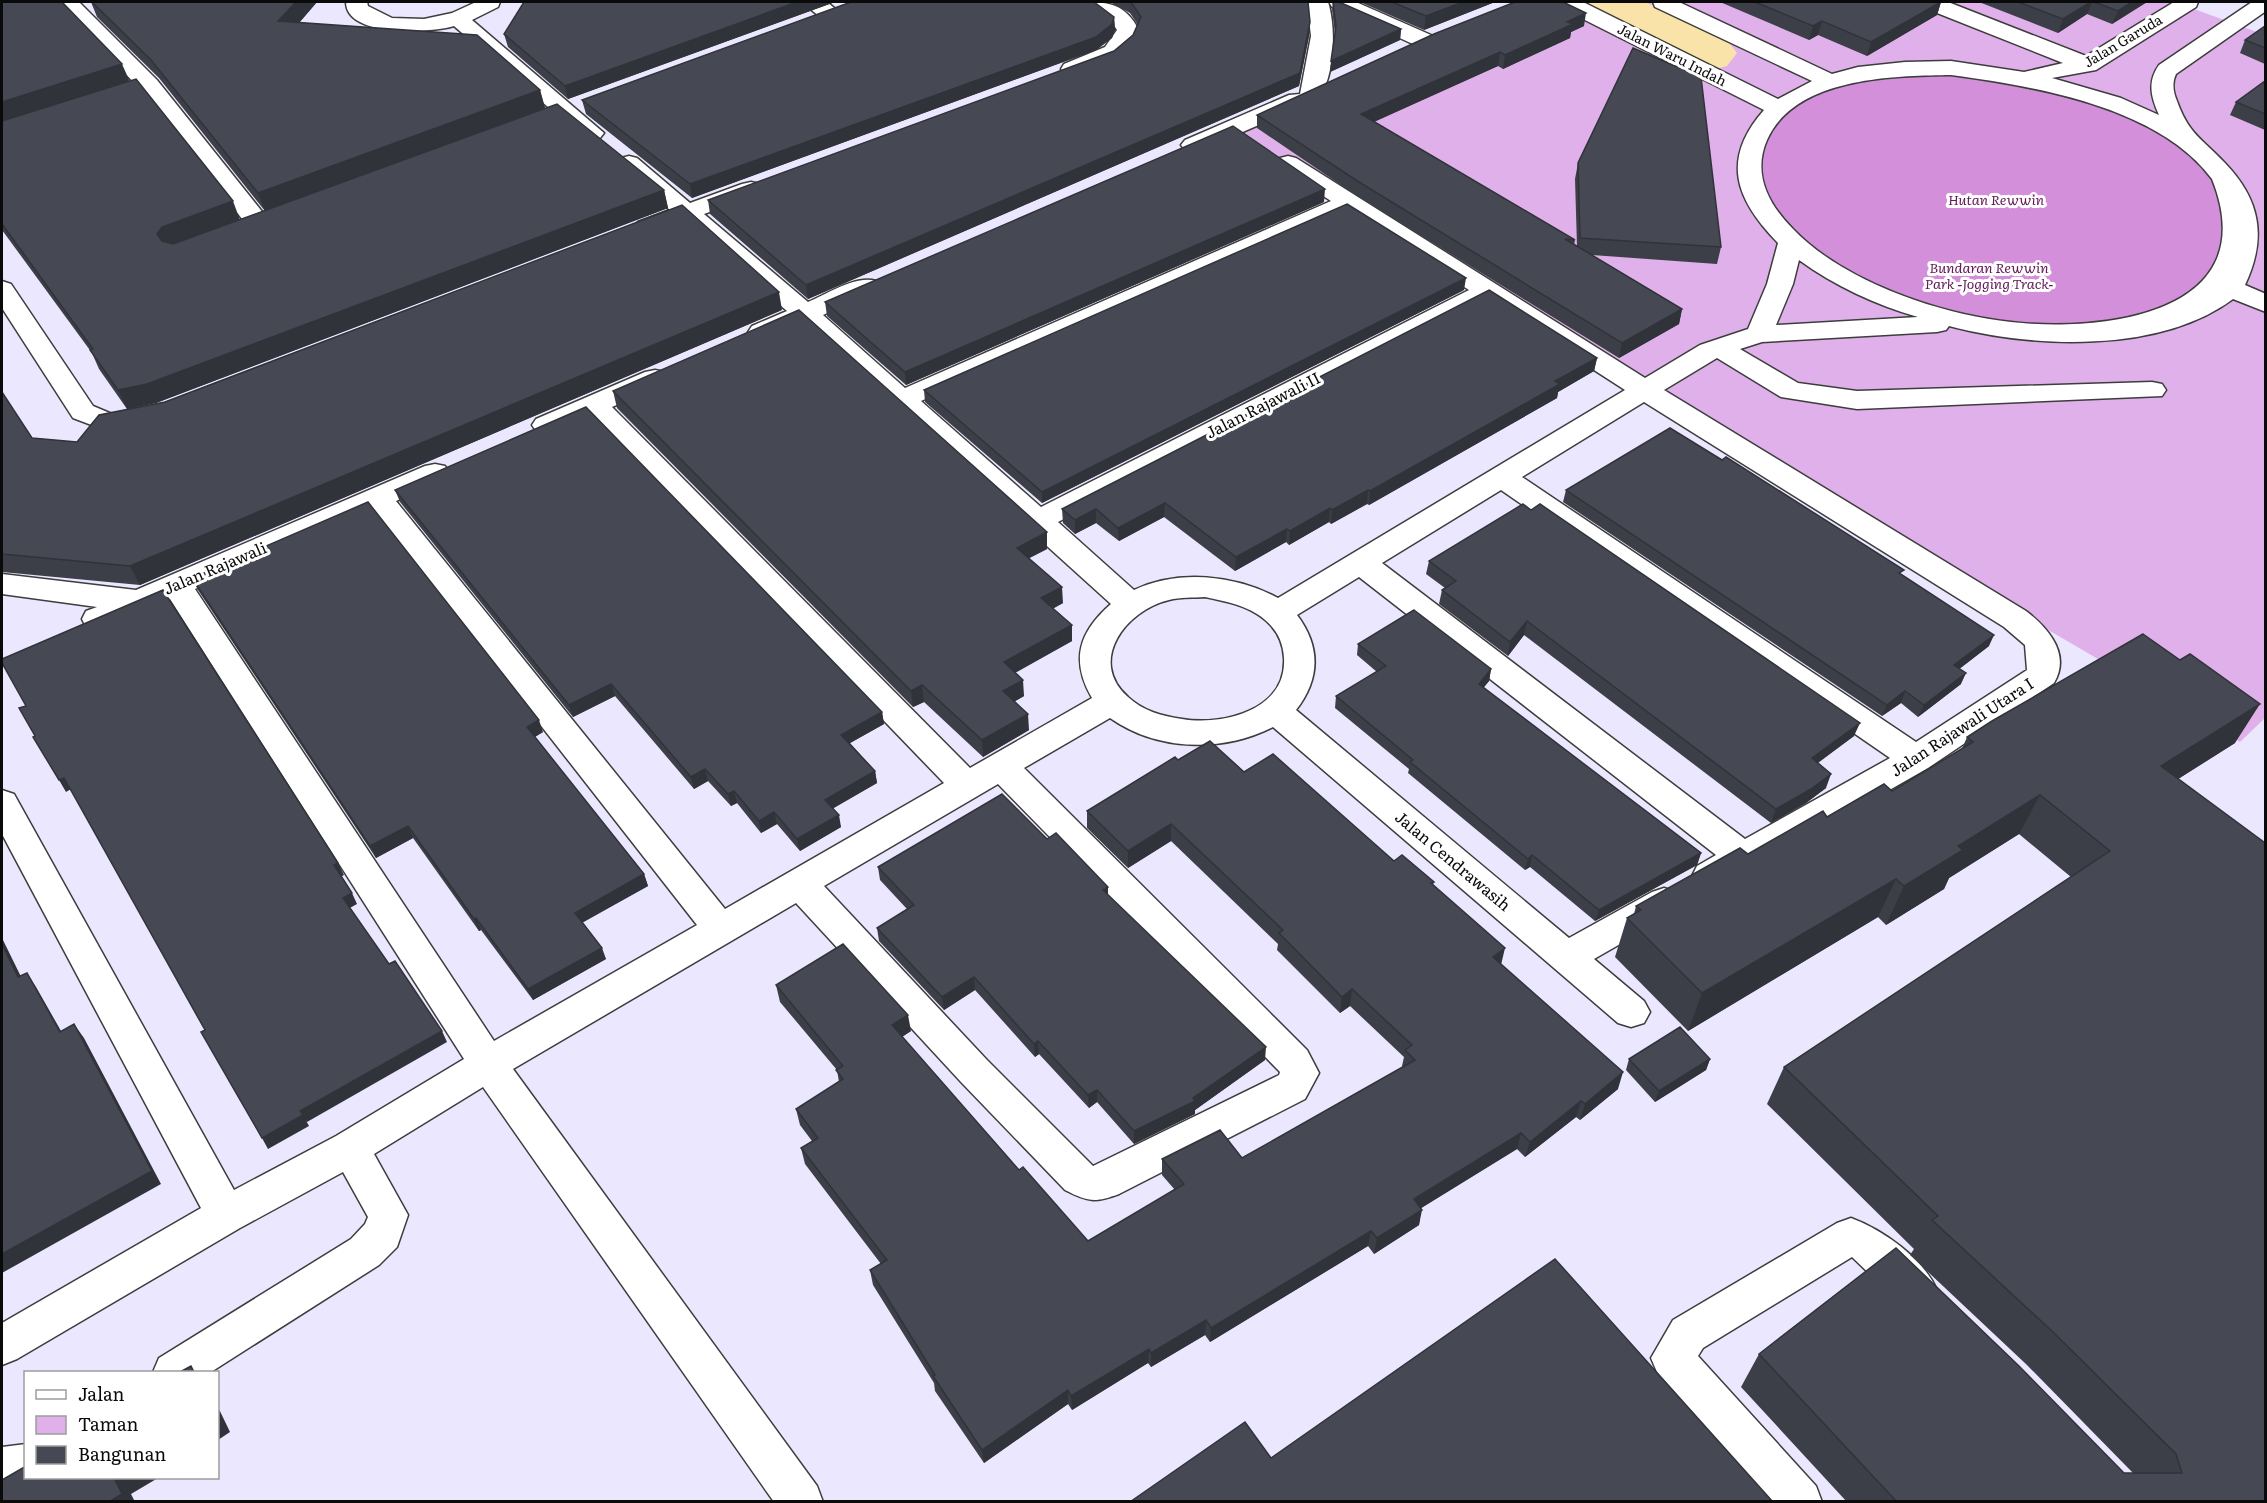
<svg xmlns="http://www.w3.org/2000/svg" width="2267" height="1503" font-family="Literata,serif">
  <rect width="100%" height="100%" fill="#ebe7ff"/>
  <path fill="#e0b0ea" d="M1515,2H2175L2265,35V718L2240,742C1901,544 1560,347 1235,127Z"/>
  <path fill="#d48fdb" d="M1886,70L2020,76L2149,120L2227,178L2251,257L2123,331L1967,323L1838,275L1760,206L1753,136L1777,108Z"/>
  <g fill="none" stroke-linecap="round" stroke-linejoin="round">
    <path fill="#f9e3a9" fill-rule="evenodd" d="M1565,2H1645L1727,40L1737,53L1727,66L1705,72L1683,66L1574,15Z"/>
    <g stroke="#3d3d3d" stroke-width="3">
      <path id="minor" d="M57,2H79L157,80L268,219L271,224L268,229L259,231L250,229L141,90Z
        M346,2H367L368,6L392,18L424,19L452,13L476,2H500L498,7L472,20L604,133L600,138H584L454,26C431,33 346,38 346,2Z
        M802,2H827L839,12L836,17H820Z
        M1083,2C1110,2 1125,4 1139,30C1128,54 1091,81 1064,74L1061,69L1064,64L1105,47L1117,30C1110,16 1090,15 1083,2Z
        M1307,2H1328C1336,27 1335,75 1319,98L1308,99L1305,105L1201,150H1185L1181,145L1185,140L1289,95L1300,94L1311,36Z
        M1329,2H1356L1431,35L1434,40L1431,45H1415L1332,7Z
        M1557,2H1583L1778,99L1812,81L1655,7L1653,2H1679L1832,74L1858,67L1905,62L1951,61L2024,72L2063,63L1922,7L1920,2H1948L2086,56L2174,2H2198L2196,7L2096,70L2052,78L2121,98L2159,115C2151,97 2147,82 2159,65L2252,2H2266V11L2176,74C2172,82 2173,92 2177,101C2188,133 2202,139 2224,162C2261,200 2267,238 2245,285L2266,294V312L2233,299C2159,354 2033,348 1949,326L1946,330L1937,332L1762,342L1740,349L1798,383L1857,391L2152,382L2162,384L2166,390L2162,396L1857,409L1781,397L1717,358L1664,390L2026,611C2048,628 2071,654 2054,683L1928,768L1721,886L1709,890L1697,886L1692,876L1697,866L1716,855L1359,577L1297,615C1321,647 1320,679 1296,710L1569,938L1652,892L1664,888L1676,892L1682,902L1676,912L1594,959L1644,1001L1650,1012L1644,1023L1631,1027L1618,1023L1273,727C1222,753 1157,751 1110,718L1024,768L1307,1050L1319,1073L1305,1099L1119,1194C1095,1203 1088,1202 1065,1190L961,1082L796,903L513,1069L817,1486L823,1502H774L483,1087L374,1154L408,1215L397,1247L379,1265L211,1372H153L159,1358L351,1239L365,1224L368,1217L343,1172L240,1228L17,1359L2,1365V1323L201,1208L2,834V790L14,794L234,1190L336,1136L464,1059L170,599L97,630L86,627L82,619L86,611L97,607L2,594V574L136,590L425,466L435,464L445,466L449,473L445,480L396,501L725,909L944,783L590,416L556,431L546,434L536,431L532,425L536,419L645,372L655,370L665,372L669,378L665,384L612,407L970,768L1092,698C1070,660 1079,632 1111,604L802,324C786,331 769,342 752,338L748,332L752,326L787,311L683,222L647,234L638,232L635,227L638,222L670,210L621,168L617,163L621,158L629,156L637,158L690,203L742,184L751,182L760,184L763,189L760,194L704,214L808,302C828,294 855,275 876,281L880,286L876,291L823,315L905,388L1331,201L1280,168L1276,163L1280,158L1288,156L1296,158L1645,378L1700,345L1748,329L1767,284L1778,243C1736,200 1720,160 1764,110L1559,7ZM1951,75C2034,86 2159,107 2212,179C2267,317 2097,332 2011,322C1939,314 1844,282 1793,229C1769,205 1752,174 1767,140C1795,77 1893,76 1951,75ZM1348,212L1469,290L1041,507L921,401ZM1799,260C1835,286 1876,305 1918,317L1776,325L1793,284ZM1487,301L1625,390L1278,598C1235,575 1179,569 1134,590L1058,522ZM1644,402L2004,627L2025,645L2027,670L1916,742L1522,477ZM1501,490L1890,758L1745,839L1382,563ZM373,511L697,925L494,1041L195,589ZM1205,597C1223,601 1241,604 1257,614C1273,624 1283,638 1284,658C1287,710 1223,726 1182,719C1162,716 1143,711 1128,697C1087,661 1126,610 1169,600C1180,597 1193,598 1205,597ZM998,784L1280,1072L1279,1075L1093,1166L987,1060L824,886Z
        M2,281L11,284L93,406L112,414L139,408L149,411L153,417L149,423L110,432L73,418L2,308Z
        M1851,1218C1883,1230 1923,1258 1937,1290L1931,1304L1916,1309L1901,1304L1852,1257L1703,1348L1698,1356L1816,1486L1822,1502H1770L1657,1372L1651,1358L1673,1320L1837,1223Z
        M26,1444V1478H43L42,1481L26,1488L2,1491V1447Z"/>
    </g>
    <use href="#minor" fill="#fff" fill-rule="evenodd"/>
  </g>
  <path fill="#3c3f47" d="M2,2L129,81L240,220L265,211L159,78L97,17L91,2H317L299,23L540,90L545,108L336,185L664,190L668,208L156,403L127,409L99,369L92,353L2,230Z
    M524,2H835L568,99L508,47L504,34Z
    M1103,2H1308L1310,22L1309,36L1299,86L808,299L710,214L708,200L1114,51L1133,35L1138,25L1130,13L1110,2Z
    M1333,2H1339L1401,29L1400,40L1330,72L1335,34L1332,10Z
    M1360,2H1495L1424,30Z
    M1515,2H1567L1566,3L1584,26L1571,32L1570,38L1503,69L1498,66L1374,122L1575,240L1574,245L1577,246L1575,179L1578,163L1721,247L1717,264L1592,255L1682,309L1679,324L1619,358L1357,196L1257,128V115Z
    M1720,2H1941L1937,15L1867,56L1818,35L1809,40Z
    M1979,2H2147L2112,24L2087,14L2058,33Z
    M1114,17L1115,30L1112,38L1096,50L692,198L586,114L582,100Z
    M2265,26V64L2240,53L2245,40Z
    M2265,81V130L2230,115L2236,102Z
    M1324,202L906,385L827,316L825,302Z
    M1464,290L1042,503L925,402L924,390Z
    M782,310L140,585L2,572V392L32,438L77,442Z
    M1597,358L1594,371L1558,392L1557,398L1369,505L1367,504L1331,524L1329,522L1289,545L1286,542L1235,571L1164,517L1119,541L1096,523L1075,534L1063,523L1062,509Z
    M613,391L1047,549L1029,558L1063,603L1053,608L1072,625V641L1015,673L1024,696L1015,701L1029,730L983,757L924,702L913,707L617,408Z
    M395,490L882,712L884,724L850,743L875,771L877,783L833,808L841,827L800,851L777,824L761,833L737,803L731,806L708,781L694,789L615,696L573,717L400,502Z
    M1566,490L1902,575L1989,646L1959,669L1961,684L1918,717L1901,703L1882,716L1563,502Z
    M1429,561L1854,736L1818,763L1826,788L1806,803L1771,823L1524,635L1508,656L1439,604L1442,590L1445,588L1426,574Z
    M192,578L543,732L535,737L644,874L648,886L582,923L606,959L533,1000L481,930L479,931L413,838L376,858L198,590Z
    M1358,644L1491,669L1489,681L1483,688L1701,853L1697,865L1595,921L1530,867L1525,870L1408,773L1409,769L1335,708L1336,696L1377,672L1357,655Z
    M1967,737L2235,743L2178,779L2265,1502H1847L1741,1387L1759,1354L2124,1473H2133L2027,1365L1910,1255L1914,1249L1767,1104L1784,1067L2071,877L2019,834L1949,878L1944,889L1886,925L1878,917L1688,1031L1615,957L1627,918L1634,914L1636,906L1827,817L1892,791L1962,749Z
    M1178,760L1244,772L1394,861L1434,882L1433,885L1501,965L1618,1089L1580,1120L1576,1117L1525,1157L1517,1149L1421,1208L1419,1225L1374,1254L1368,1246L1210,1342L1205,1335L1151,1367L1148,1363L1072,1410L1068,1404L984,1463L935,1391L934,1383L873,1285L870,1270L881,1264L805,1164L801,1148L812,1141L800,1125L796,1109L839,1082L837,1070L780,1002L776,985L911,1031L902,1037L1019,1170L1088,1241L1175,1190L1162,1175V1159L1242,1158L1403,1067L1402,1066L1404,1057L1350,1006L1340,1013L1277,950L1278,944L1171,841L1128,868L1087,828V811Z
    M1047,839L1108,895L1265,1060L1195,1110V1114L1134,1144L1097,1102L1089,1108L1039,1054L1035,1057L975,990L944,1010L879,941L877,928L907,909L880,880L878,867Z
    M1629,1059H1710L1706,1070L1655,1102L1626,1070Z"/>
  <path fill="#31333a" d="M296,2H317L285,39L278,21Z
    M797,2H835L568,99L565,86Z
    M1463,2H1495L1424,30L1426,16Z
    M1941,2L1937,15L1867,56L1871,42Z
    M2091,2H2092L2087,14L2058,33L2063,19Z
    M2132,2H2147L2112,24L2118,11Z
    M1586,13L1584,26L1571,32L1570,38L1503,69L1505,55L1567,22Z
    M1114,17L1115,30L1112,38L1096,50L692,198L690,184Z
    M1822,21L1818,35L1809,40L1813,26Z
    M1310,22L1309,36L1299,86L808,299L806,285Z
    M1401,29L1400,40L1330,72L1331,61Z
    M1500,52L1498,66L1360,128L1361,114Z
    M122,64L130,82L2,123V102Z
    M540,90L545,108L265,211L258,193Z
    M1325,189L1324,202L906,385L905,372Z
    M664,190L668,208L156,403L127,409L118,390Z
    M233,201L240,220L165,253L157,234L162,227Z
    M1466,278L1464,290L1042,503V492Z
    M779,292L782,310L140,585L130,566Z
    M1682,309L1679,324L1619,358L1622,343Z
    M1597,358L1594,371L1558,392L1557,398L1369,505L1370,491L1555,381Z
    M1368,490L1367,504L1331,524L1332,510Z
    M1165,503L1164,517L1119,541L1118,528Z
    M1330,508L1329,522L1289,545L1290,531Z
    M1096,509V523L1075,534V520Z
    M1287,529L1286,542L1235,571L1236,557Z
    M1047,532V549L1018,564L1017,548Z
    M1062,587L1063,603L1042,615L1041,598Z
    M1527,621L1524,635L1508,656L1510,642Z
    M1072,625V641L1005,678L1004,662Z
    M1994,635L1989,646L1949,677L1954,665Z
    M1491,669L1489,681L1477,696L1479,684Z
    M1966,673L1961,684L1918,717L1924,705Z
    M1023,680L1024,696L1005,707L1003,691Z
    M611,684L615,696L573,717L569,705Z
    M922,685L924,702L913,707L911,691Z
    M1905,691L1901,703L1882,716L1887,705Z
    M2260,704L2235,743L2137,805L2161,766Z
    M882,712L884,724L843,747L841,735Z
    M1028,714L1029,730L983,757L982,740Z
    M539,720L543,732L531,739L527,727Z
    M1860,723L1854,736L1806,771L1812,758Z
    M705,769L708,781L694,789L691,777Z
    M875,771L877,783L827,812L825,800Z
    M1831,774L1826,788L1806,803L1771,823L1776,809Z
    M64,778L71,789L66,792L59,780Z
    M734,791L737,803L731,806L728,794Z
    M2040,795L2019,834L1949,878L1944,889L1886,925L1904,886L1958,846Z
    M774,812L777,824L761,833L759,821Z
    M839,815L841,827L800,851L797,839Z
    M1171,824V841L1128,868V851Z
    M408,826L413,838L376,858L370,846Z
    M1701,853L1697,865L1595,921L1599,910Z
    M1532,855L1530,867L1525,870L1528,859Z
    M338,863L344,875L340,877L334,865Z
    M644,874L648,886L579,924L575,913Z
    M1896,879L1878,917L1688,1031L1702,993Z
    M1108,887V901L1103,890Z
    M352,893L357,904L348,909L343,898Z
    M476,918L481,930L479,931L474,919Z
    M2,938L28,991L18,977L2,944Z
    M602,948L606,959L533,1000L528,989Z
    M1505,948L1501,965L1493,957Z
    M27,973L36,987L69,1045L60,1032Z
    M974,977L975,990L944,1010L942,997Z
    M1352,989L1350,1006L1340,1013L1342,997Z
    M908,1015L911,1031L895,1041L892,1025Z
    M74,1024L84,1038L161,1184L2,1273V1254Z
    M442,1031L447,1042L307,1122L300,1111Z
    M1038,1041L1039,1054L1035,1057L1034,1044Z
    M1266,1047L1265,1060L1195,1110V1114L1134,1144V1131L1193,1098Z
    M1710,1059L1706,1070L1655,1102L1659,1091Z
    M1623,1072L1618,1089L1580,1120L1585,1104Z
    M1097,1090V1102L1089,1108L1088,1095Z
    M1581,1101L1576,1117L1525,1157L1530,1142Z
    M303,1115L309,1126L268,1149L262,1138Z
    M1521,1133L1517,1149L1410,1215L1414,1199Z
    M1422,1210L1419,1225L1374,1254L1377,1238Z
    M1371,1231L1368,1246L1210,1342L1211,1328Z
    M1206,1320L1205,1335L1151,1367V1353Z
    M1149,1349L1148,1363L1072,1410L1071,1396Z
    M1068,1390V1404L984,1463L982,1450Z
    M218,1407L230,1432L218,1440Z
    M114,1478H158L131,1494L135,1502H109Z"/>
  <path fill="#464953" stroke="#31333a" stroke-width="1.5" d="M2,2H62L122,64L2,102Z
    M92,2H296L278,21L477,35L540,90L258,193L151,60Z
    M524,2H797L565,86L504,34Z
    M851,2H1094L1114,17L1112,24L1096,37L690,184L582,100Z
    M1131,2H1308L1310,22L1300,73L806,285L708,200L1114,51L1133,35L1141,17Z
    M1333,2H1339L1401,29L1331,61L1336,26Z
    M1392,2H1463L1426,16Z
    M1515,2H1563L1586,13L1567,22L1573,24L1505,55L1500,52L1361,114L1575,240L1565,239L1682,309L1622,343L1359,182L1257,115L1434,34Z
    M1755,2H1941L1871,42L1822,21L1813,26Z
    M2018,2H2091L2063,19Z
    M2094,2H2132L2118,11Z
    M2265,26V48L2245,40Z
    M1633,48L1701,77L1721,247L1580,238L1578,163Z
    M136,79L233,201L162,227L157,234L162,241L173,244L557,104L664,190L147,384L118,390L90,350L93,349L2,224V121Z
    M2265,81V114L2236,102Z
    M1233,126L1325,189L905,372L825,302Z
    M1347,204L1466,278L1042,492L924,390Z
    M682,205L779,292L130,566L2,554V392L32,438L77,442L99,415L165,402Z
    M1489,290L1597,358L1555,381L1560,384L1370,491L1368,490L1332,510L1330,508L1290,531L1287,529L1236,557L1165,503L1118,528L1096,509L1075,520L1062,509Z
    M799,310L1047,532L1017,548L1062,587L1041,598L1072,625L1004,662L1023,680L1003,691L1028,714L982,740L922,685L911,691L613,391Z
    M586,407L882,712L841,735L875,771L825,800L839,815L797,839L774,812L759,821L734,791L728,794L705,769L691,777L611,684L569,705L395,490Z
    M1670,428L1722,460L1726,457L1904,570L1899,573L1994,635L1954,665L1966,673L1924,705L1905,691L1887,705L1566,490Z
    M368,502L539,720L527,727L644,874L575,913L602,948L528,989L476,918L474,919L408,826L370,846L192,578Z
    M1523,504L1531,510L1540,504L1860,723L1812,758L1831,774L1811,789L1776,809L1527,621L1510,642L1442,590L1456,581L1429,561Z
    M163,590L338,863L334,865L352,893L343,898L389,964L395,961L442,1031L300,1111L303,1115L262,1138L201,1032L205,1030L64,778L59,780L33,737L35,736L19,708L26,706L2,663V659Z
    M1414,610L1491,669L1479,684L1701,853L1599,910L1532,855L1528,859L1410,762L1413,760L1336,696L1386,666L1358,644Z
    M2143,634L2180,660L2190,654L2260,704L2161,766L2265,843V1502H1897L1759,1354L1896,1248L2019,1366L2124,1473H2182L2176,1454L2053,1332L1932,1220L1938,1216L1784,1067L2110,851L2040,795L1958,846L1963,850L1904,886L1896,879L1702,993L1627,918L1641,910L1636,906L1740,848L1748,854L1823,811L1827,817L1884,784L1892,791L1973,742L1967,737L1992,721Z
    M1210,741L1244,772L1273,754L1394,861L1402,855L1434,882L1431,883L1505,948L1493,957L1623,1072L1585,1104L1581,1101L1530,1142L1521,1133L1414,1199L1422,1210L1377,1238L1371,1231L1211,1328L1206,1320L1151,1353L1149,1349L1071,1396L1068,1390L982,1450L933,1376L935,1375L870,1270L887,1260L801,1148L818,1138L796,1109L843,1079L836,1070L843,1066L776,985L843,944L908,1015L892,1025L1019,1170L1023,1167L1088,1241L1184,1184L1162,1159L1220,1130L1242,1158L1415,1060L1405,1050L1412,1045L1352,989L1342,997L1279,933L1283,930L1171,824L1128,851L1087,811L1175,757L1178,760Z
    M1002,794L1047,839L1056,833L1108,887L1103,890L1266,1047L1193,1098L1195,1101L1134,1131L1097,1090L1088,1095L1038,1041L1034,1044L974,977L942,997L877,928L914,905L878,867Z
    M2,944L18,977L27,973L60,1032L74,1024L152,1171L2,1254Z
    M1680,1027L1710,1059L1659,1091L1629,1059Z
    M1555,1259L1773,1502H1130L1245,1422L1271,1458Z
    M191,1366L194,1372H180Z
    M26,1466V1478H114L122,1494L109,1502H2V1480Z"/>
  <g text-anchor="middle" stroke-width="6" stroke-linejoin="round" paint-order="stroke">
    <g font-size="14" fill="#0a0a0a" stroke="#fff">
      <text transform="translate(2123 41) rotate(-31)" y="5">Jalan Garuda</text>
      <text transform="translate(1672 55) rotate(27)" y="5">Jalan Waru Indah</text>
    </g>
    <g font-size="14" font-style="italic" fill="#631958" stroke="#fff">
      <text x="1996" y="205">Hutan Rewwin</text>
      <text x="1989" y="273">Bundaran Rewwin<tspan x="1989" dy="16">Park -Jogging Track-</tspan></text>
    </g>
    <g font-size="16" fill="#0a0a0a" stroke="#fff">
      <text transform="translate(1263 405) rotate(-27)" y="6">Jalan Rajawali II</text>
      <text transform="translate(215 568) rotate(-23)" y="6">Jalan Rajawali</text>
      <text transform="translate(1962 727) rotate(-33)" y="6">Jalan Rajawali Utara I</text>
      <text transform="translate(1453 861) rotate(40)" y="6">Jalan Cendrawasih</text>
    </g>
  </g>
  <rect width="2267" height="1503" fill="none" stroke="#0a0a0a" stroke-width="6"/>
  <rect x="24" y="1371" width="195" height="108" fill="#ffffff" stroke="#9d9d9d" stroke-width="1.5"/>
  <rect x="36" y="1390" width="30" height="9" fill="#ffffff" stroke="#9d9d9d" stroke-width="1.5"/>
  <text x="78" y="1401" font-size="18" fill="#0a0a0a">Jalan</text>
  <rect x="36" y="1416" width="30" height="18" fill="#e0b0ea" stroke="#9d9d9d" stroke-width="1.5"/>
  <text x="78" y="1431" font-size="18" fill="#0a0a0a">Taman</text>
  <rect x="36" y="1446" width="30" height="18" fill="#464953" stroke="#9d9d9d" stroke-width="1.5"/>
  <text x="78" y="1461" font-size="18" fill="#0a0a0a">Bangunan</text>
</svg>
